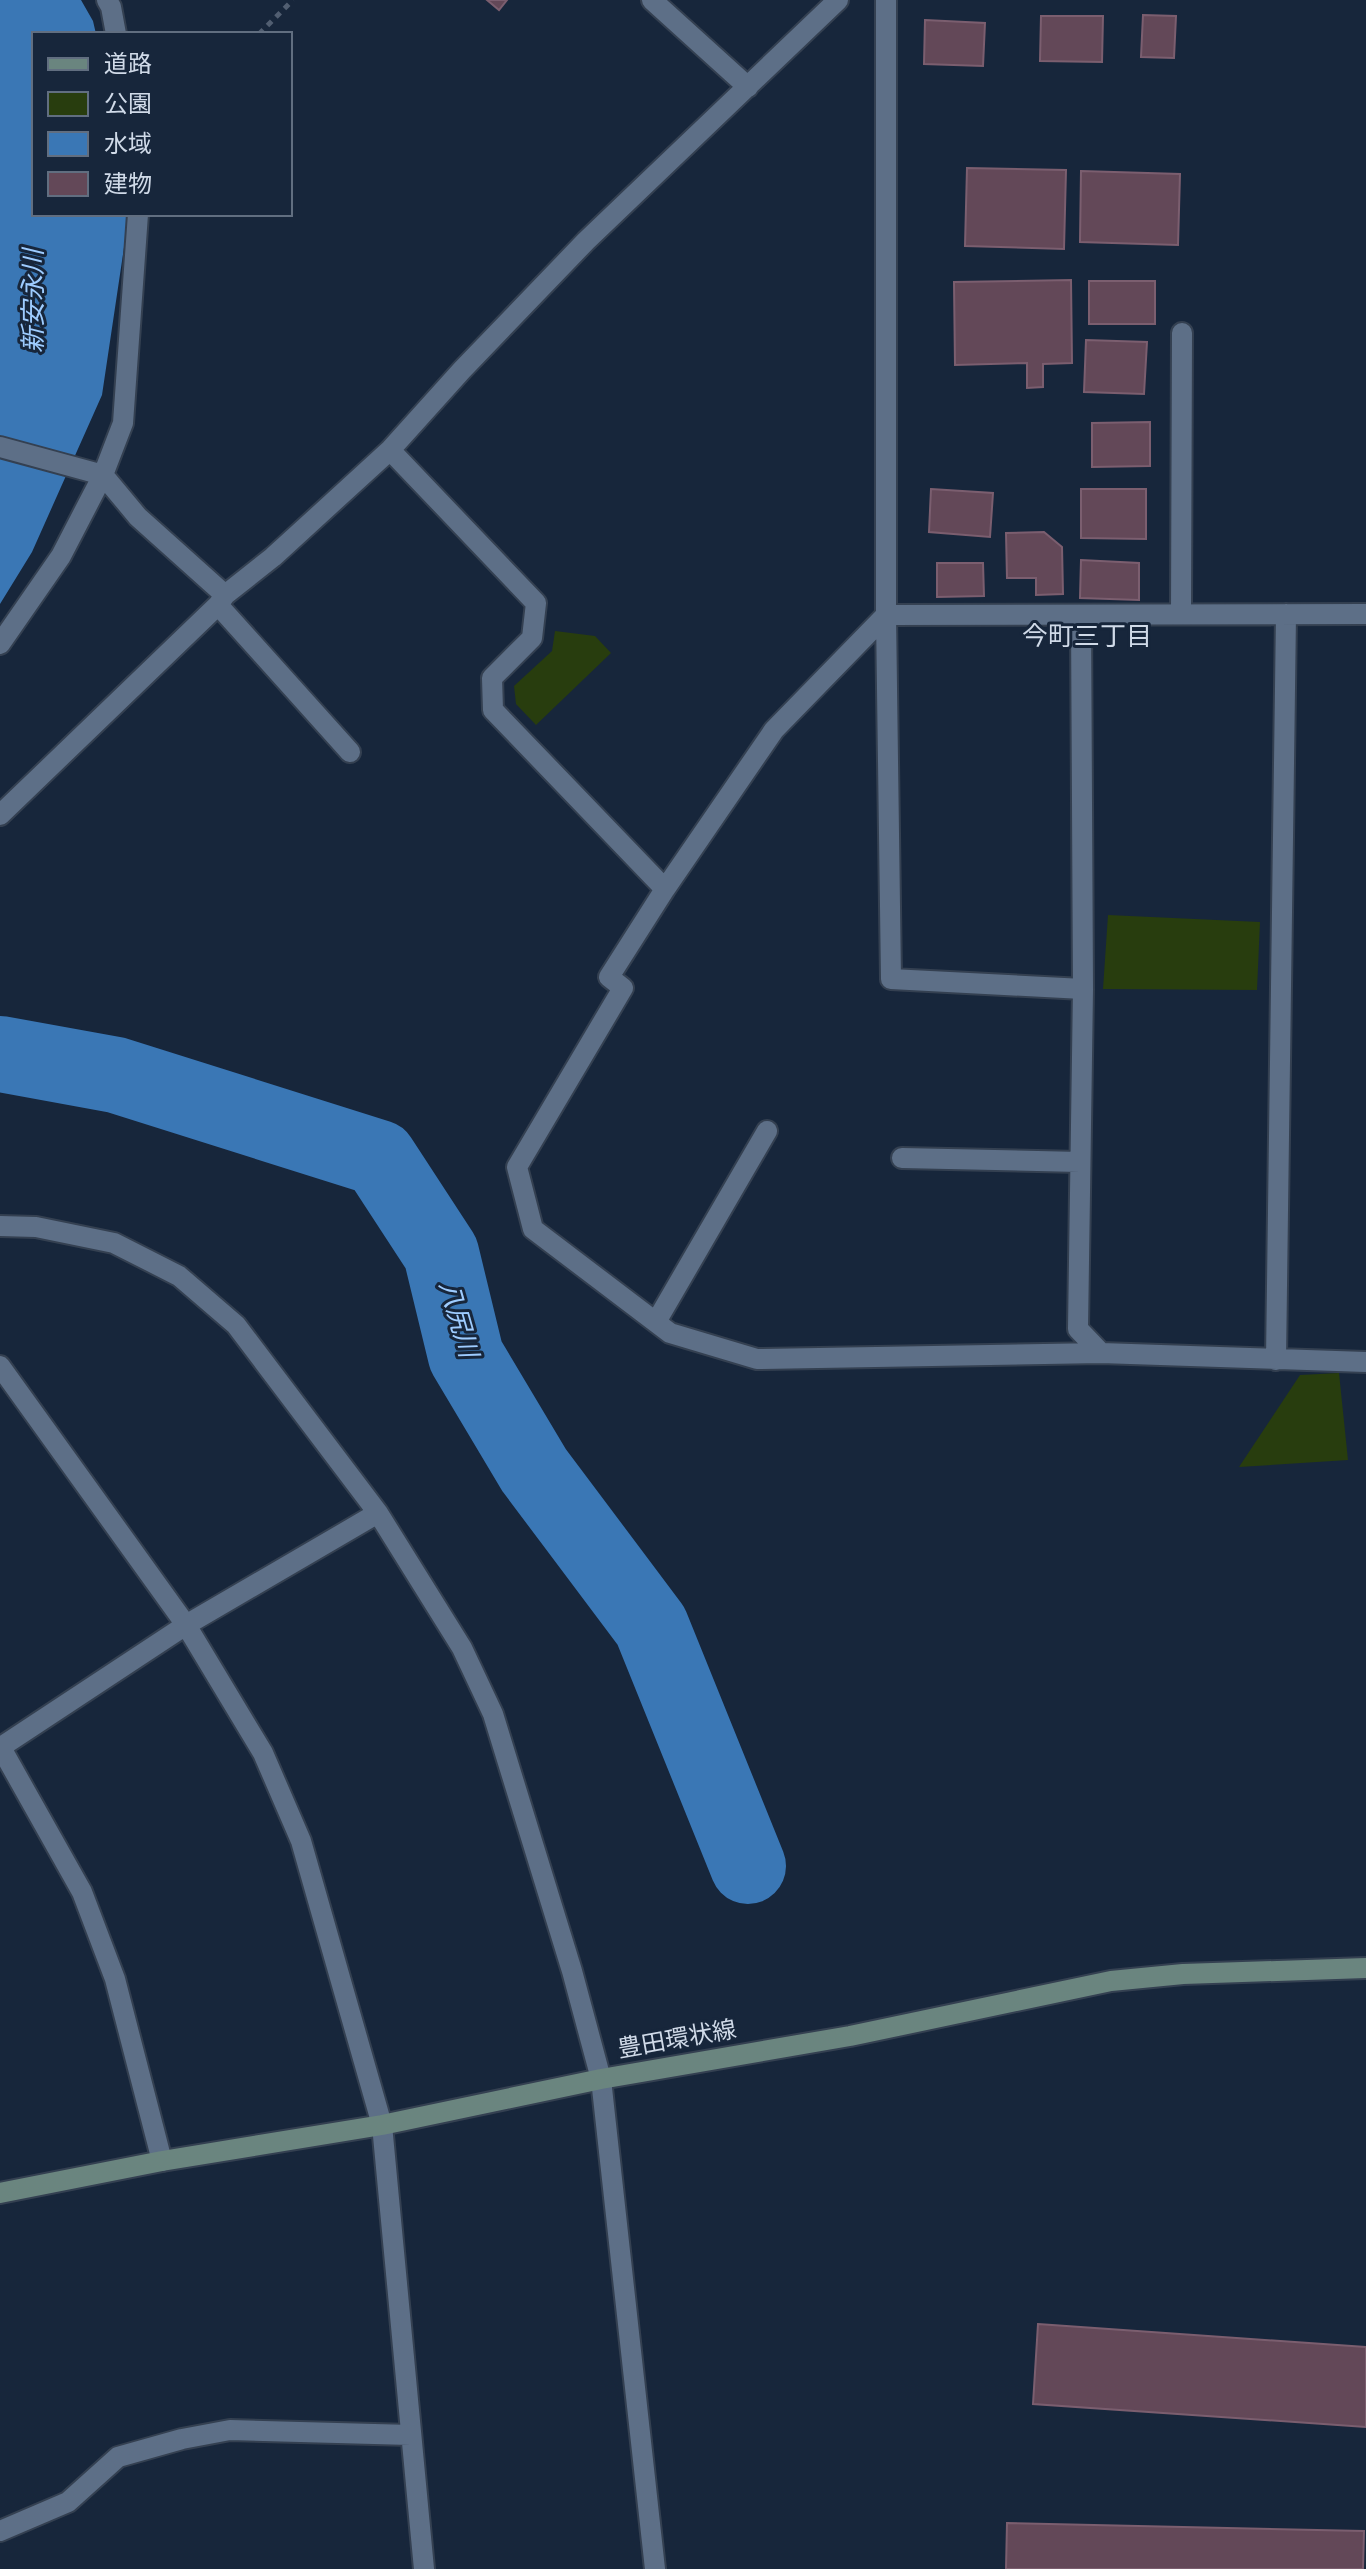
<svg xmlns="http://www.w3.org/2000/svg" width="1366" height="2569" font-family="Lato,'Noto Sans JP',sans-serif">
  <rect width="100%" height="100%" fill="#17263b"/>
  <path fill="#283d0e" d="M555,631L595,636L611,653L536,725L516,704L514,686L552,651Z
    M1108,915L1260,922L1257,990L1103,989Z
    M1339,1373L1348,1460L1239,1467L1300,1375Z"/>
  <path fill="#3a77b5" d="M0,0H81L93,21L96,34H34V214H129L102,395L32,552L0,604Z"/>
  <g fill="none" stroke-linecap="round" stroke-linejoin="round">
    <path stroke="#3a77b5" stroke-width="76" d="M0,1054L116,1075L379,1158L441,1253L466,1356L534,1470L651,1626L748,1866"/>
  </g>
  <path fill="#634858" stroke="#7b5e6f" stroke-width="2" d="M487,0H507L499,10Z
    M1143,15L1176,16L1174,58L1141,57Z
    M1041,16H1103L1102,62L1040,61Z
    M925,20L985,23L983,66L924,64Z
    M967,168L1066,170L1064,249L965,246Z
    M1081,171L1180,174L1178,245L1080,242Z
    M1071,280L1072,363L1043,364V387L1027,388V363L955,365L954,282Z
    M1089,281H1155V324H1089Z
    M1086,340L1147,342L1144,394L1084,392Z
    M1150,422V466L1092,467V423Z
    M931,489L993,493L990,537L929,532Z
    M1081,489H1146V539L1081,538Z
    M1044,532L1062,547L1063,594L1036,595V578H1007L1006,533Z
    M1081,560L1139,563V600L1080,598Z
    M937,563H983L984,596L937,597Z
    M1038,2324L1366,2347V2427L1033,2404Z
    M1007,2523L1364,2531L1363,2569H1006Z"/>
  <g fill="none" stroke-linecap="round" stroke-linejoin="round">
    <g stroke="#344051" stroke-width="24">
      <path id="street" d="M107,0L111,7L116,34
        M652,0L748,87
        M886,0V615L1366,614
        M0,447L103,475L138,517L225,595
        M390,450L536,603L532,638L492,678L493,710L665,889
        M218,605L350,752
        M1181,614L1182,333
        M886,615L774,730L665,889L609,977L623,988L517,1167L533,1229L670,1333L757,1359L1101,1353
        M886,615L891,979L1083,989
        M1081,615L1083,989L1078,1329L1101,1353L1366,1362
        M0,644L61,556L103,475L123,423L138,214
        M0,815L218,605L225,595L273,557L390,450L462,370L586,241L838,0
        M902,1158L1080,1162
        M0,1226L36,1227L114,1243L179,1276L236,1325L378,1513L462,1648L493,1714L572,1971L601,2079L655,2569
        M656,1322L767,1131
        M1276,1360L1286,614
        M0,1366L186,1625L263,1753L301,1841L382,2125L424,2569
        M0,1746L82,1892L115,1979L162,2161
        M1,1747L186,1625L378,1513
        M0,2531L68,2502L118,2457L182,2439L230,2430L411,2435"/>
    </g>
    <g stroke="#344051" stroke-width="24">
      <path id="secondary" d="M0,2193L162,2161L382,2125L601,2079L850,2036L1111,1981L1183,1974L1366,1968"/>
    </g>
    <path stroke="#515e71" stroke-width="5" stroke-dasharray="6 6" stroke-linecap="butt" d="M259,34L293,0"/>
    <use href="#street" stroke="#5d6f87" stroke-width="20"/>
    <use href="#secondary" stroke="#6a857f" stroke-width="20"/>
  </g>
  <g text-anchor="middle" stroke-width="6" stroke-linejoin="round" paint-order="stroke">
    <g font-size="24" fill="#d0dae8" stroke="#17263b">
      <text transform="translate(677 2039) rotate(-10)" y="8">豊田環状線</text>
    </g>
    <g font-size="26" font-style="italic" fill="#9eccff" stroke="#17263b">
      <text transform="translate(33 301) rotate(-90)" y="9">新安永川</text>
      <text transform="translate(459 1319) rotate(74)" y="9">八尻川</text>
    </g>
    <g font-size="26" fill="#d0dae8" stroke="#17263b">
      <text x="1087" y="645">今町三丁目</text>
    </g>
  </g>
  <rect x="32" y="32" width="260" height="184" fill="#17263b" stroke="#616e80" stroke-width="2"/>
  <rect x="48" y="58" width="40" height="12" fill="#6a857f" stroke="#616e80" stroke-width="2"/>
  <text x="104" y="72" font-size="24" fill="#d0dae8">道路</text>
  <rect x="48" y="92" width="40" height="24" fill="#283d0e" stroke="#616e80" stroke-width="2"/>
  <text x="104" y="112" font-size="24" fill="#d0dae8">公園</text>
  <rect x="48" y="132" width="40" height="24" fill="#3a77b5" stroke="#616e80" stroke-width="2"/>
  <text x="104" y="152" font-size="24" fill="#d0dae8">水域</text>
  <rect x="48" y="172" width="40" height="24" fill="#634858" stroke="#616e80" stroke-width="2"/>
  <text x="104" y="192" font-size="24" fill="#d0dae8">建物</text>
</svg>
